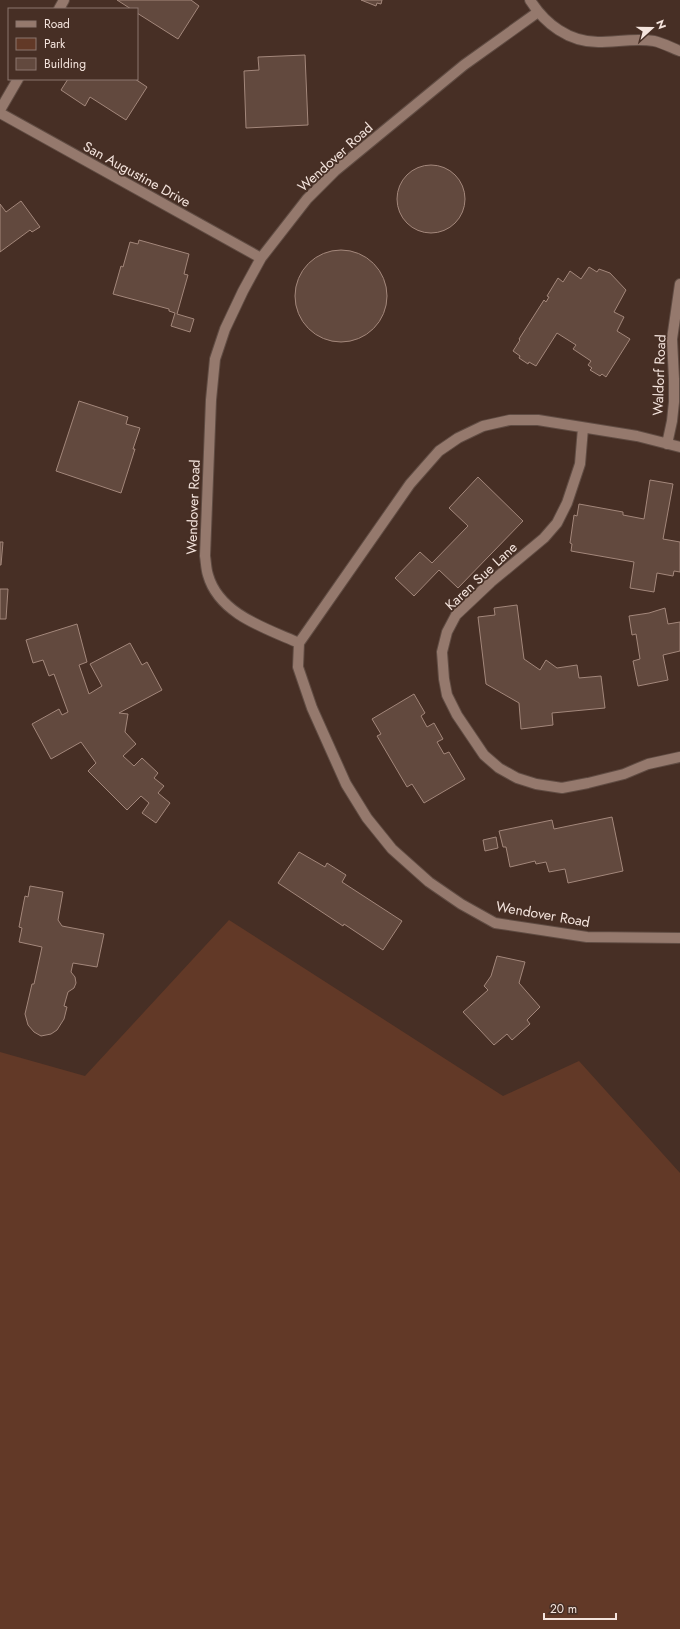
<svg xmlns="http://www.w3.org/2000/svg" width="680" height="1629" font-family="Jost,sans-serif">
  <rect width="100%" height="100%" fill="#472f25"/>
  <path fill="#623927" d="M229,920L503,1096L579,1061L680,1173V1629H0V1052L85,1076Z"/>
  <path fill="#62493e" stroke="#a3877b" d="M117,0H191L199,6L178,39L137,13V9H131Z
    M361,0H382L381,4L377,3L376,6Z
    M305,55L308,125L246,128L244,71L259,70L258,57Z
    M68,79H135L147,87L126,120L90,97L85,106L61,90Z
    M397 199a34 34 0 1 1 68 0a34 34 0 1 1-68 0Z
    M21,201L40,227L32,232L30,230L0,252V204L6,212Z
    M139,240L189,254L184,274L188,275L177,314L194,319L190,332L171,326L175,313L169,311V309L113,294L121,266L123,267L130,242L138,244Z
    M295 296a46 46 0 1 1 92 0a46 46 0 1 1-92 0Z
    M589,267L597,272L599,269L610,273L626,290L614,312L624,317L617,331L630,339L606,377L602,374L600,376L590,370L592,368L588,365L591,361L573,349L576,345L557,333L536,366L529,362L528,364L519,358L520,356L513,351L520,340L519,339L544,300L546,302L549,297L547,296L558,278L563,282L570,271L581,279Z
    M79,401L128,417L126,424L140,428L133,449H135L121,493L56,471Z
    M478,477L523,521L458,588L439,570L414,596L395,578L420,552L432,563L468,526L449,508Z
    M650,480L673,484L663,539L680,542V572L674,571L673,576L657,573L654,592L630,588L634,562L571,551L572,544L570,543L574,515L577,516L579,504L623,512V515L644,519Z
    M0,542H3L1,565H0Z
    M0,589H8L6,619H0Z
    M517,605L524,659L540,670L546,660L557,668L577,665L579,678L601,676L605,708L552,713L553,725L521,729L519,703L486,684L478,617L495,615L494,608Z
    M665,608L668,624L680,622V651L663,655L668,680L638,686L633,661L640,659L636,634L632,635L629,616L649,613Z
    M77,624L87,662L79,665L89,694L102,686L90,664L130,643L142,665L147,662L162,690L119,713L128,714L125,732L136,744L123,756L134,766L142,758L158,773L154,778L164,786L158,793L170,803L156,823L142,813L149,803L141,796L127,810L88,771L96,763L81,742L51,759L32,724L59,709L62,715L68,712L54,674L49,676L43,660L33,663L26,640Z
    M414,694L425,713L421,716L427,727L434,723L443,739L437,742L444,754L449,752L465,779L424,803L412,784L407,787L377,736L381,734L372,719Z
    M612,817L623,871L568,883L565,869L549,872L546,862L536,864L535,861L510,867L506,847H503L499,831L552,820L554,829Z
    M496,837L498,848L485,851L483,840Z
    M299,852L325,867L327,863L346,875L342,882L402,921L383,950L344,924L343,926L278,883Z
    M30,886L63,892L58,920L62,926L104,934L97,967L73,963L71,972L75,977L76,983L74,988L68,992L64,1006L67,1007L64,1019L57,1030L51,1034L41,1036L34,1032L28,1025L25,1014L32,984H34L42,947L19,942L22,928L19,927L25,896L28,897Z
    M497,956L525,962L519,983L540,1007L527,1020L530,1024L512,1040L507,1034L494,1045L463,1012L488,990L484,986L491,976Z"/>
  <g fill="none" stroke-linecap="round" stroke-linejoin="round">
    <g stroke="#604c43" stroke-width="12">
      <path id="minor" d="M530,0C545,24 569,42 598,42C617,42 635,38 654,41C663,43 672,48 680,51
        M59,9L64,0
        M538,12L464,65L335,171L307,199L261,258L243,291L225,329L215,359L211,400L205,556C206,562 206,569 208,575C219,614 265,628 299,643L298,667L312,708L346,784L367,818L392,849L429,882L461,904L495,923L587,937L680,938
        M0,110L18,79
        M0,113L261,258
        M583,428L580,464L567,503L557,523L544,538L491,582L456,615L447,632L442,652L444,679L447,695L457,715L484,755L499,768L517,778L536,784L562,788L588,783L624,774L648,764L680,757
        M667,444L672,421L674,402V379L672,339L680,284
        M299,643L410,484L439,451L458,438L483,426L510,420H538L637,436L680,447"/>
    </g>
    <use href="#minor" stroke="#95796d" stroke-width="10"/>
  </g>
  <g text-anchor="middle" stroke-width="3.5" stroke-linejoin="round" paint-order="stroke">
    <g font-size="14" fill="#f4e4dd" stroke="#472f25">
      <text transform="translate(335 157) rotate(-42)" y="5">Wendover Road</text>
      <text transform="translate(137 174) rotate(29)" y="5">San Augustine Drive</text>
      <text transform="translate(659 375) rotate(-88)" y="5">Waldorf Road</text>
      <text transform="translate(193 507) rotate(-88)" y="5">Wendover Road</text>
      <text transform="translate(481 576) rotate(-43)" y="5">Karen Sue Lane</text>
      <text transform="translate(543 914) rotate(10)" y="5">Wendover Road</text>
    </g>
  </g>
  <rect x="8" y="8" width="130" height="72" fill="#472f25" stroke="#8c776f"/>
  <rect x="16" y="21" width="20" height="6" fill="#95796d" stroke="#8c776f"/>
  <text x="44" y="28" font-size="12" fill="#f4e4dd">Road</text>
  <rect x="16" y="38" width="20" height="12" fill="#623927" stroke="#8c776f"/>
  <text x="44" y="48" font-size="12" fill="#f4e4dd">Park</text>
  <rect x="16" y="58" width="20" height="12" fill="#62493e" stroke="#8c776f"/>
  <text x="44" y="68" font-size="12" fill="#f4e4dd">Building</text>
  <g transform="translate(652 28) rotate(69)" stroke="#472f25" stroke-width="3" paint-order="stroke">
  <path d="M0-3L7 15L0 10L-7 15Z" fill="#f4e4dd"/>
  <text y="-6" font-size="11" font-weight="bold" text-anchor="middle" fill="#f4e4dd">N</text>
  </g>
  <path d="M544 1613v6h72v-6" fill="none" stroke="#f4e4dd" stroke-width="2"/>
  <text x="550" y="1613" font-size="12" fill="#f4e4dd" stroke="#472f25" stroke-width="3" paint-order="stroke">20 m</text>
</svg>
